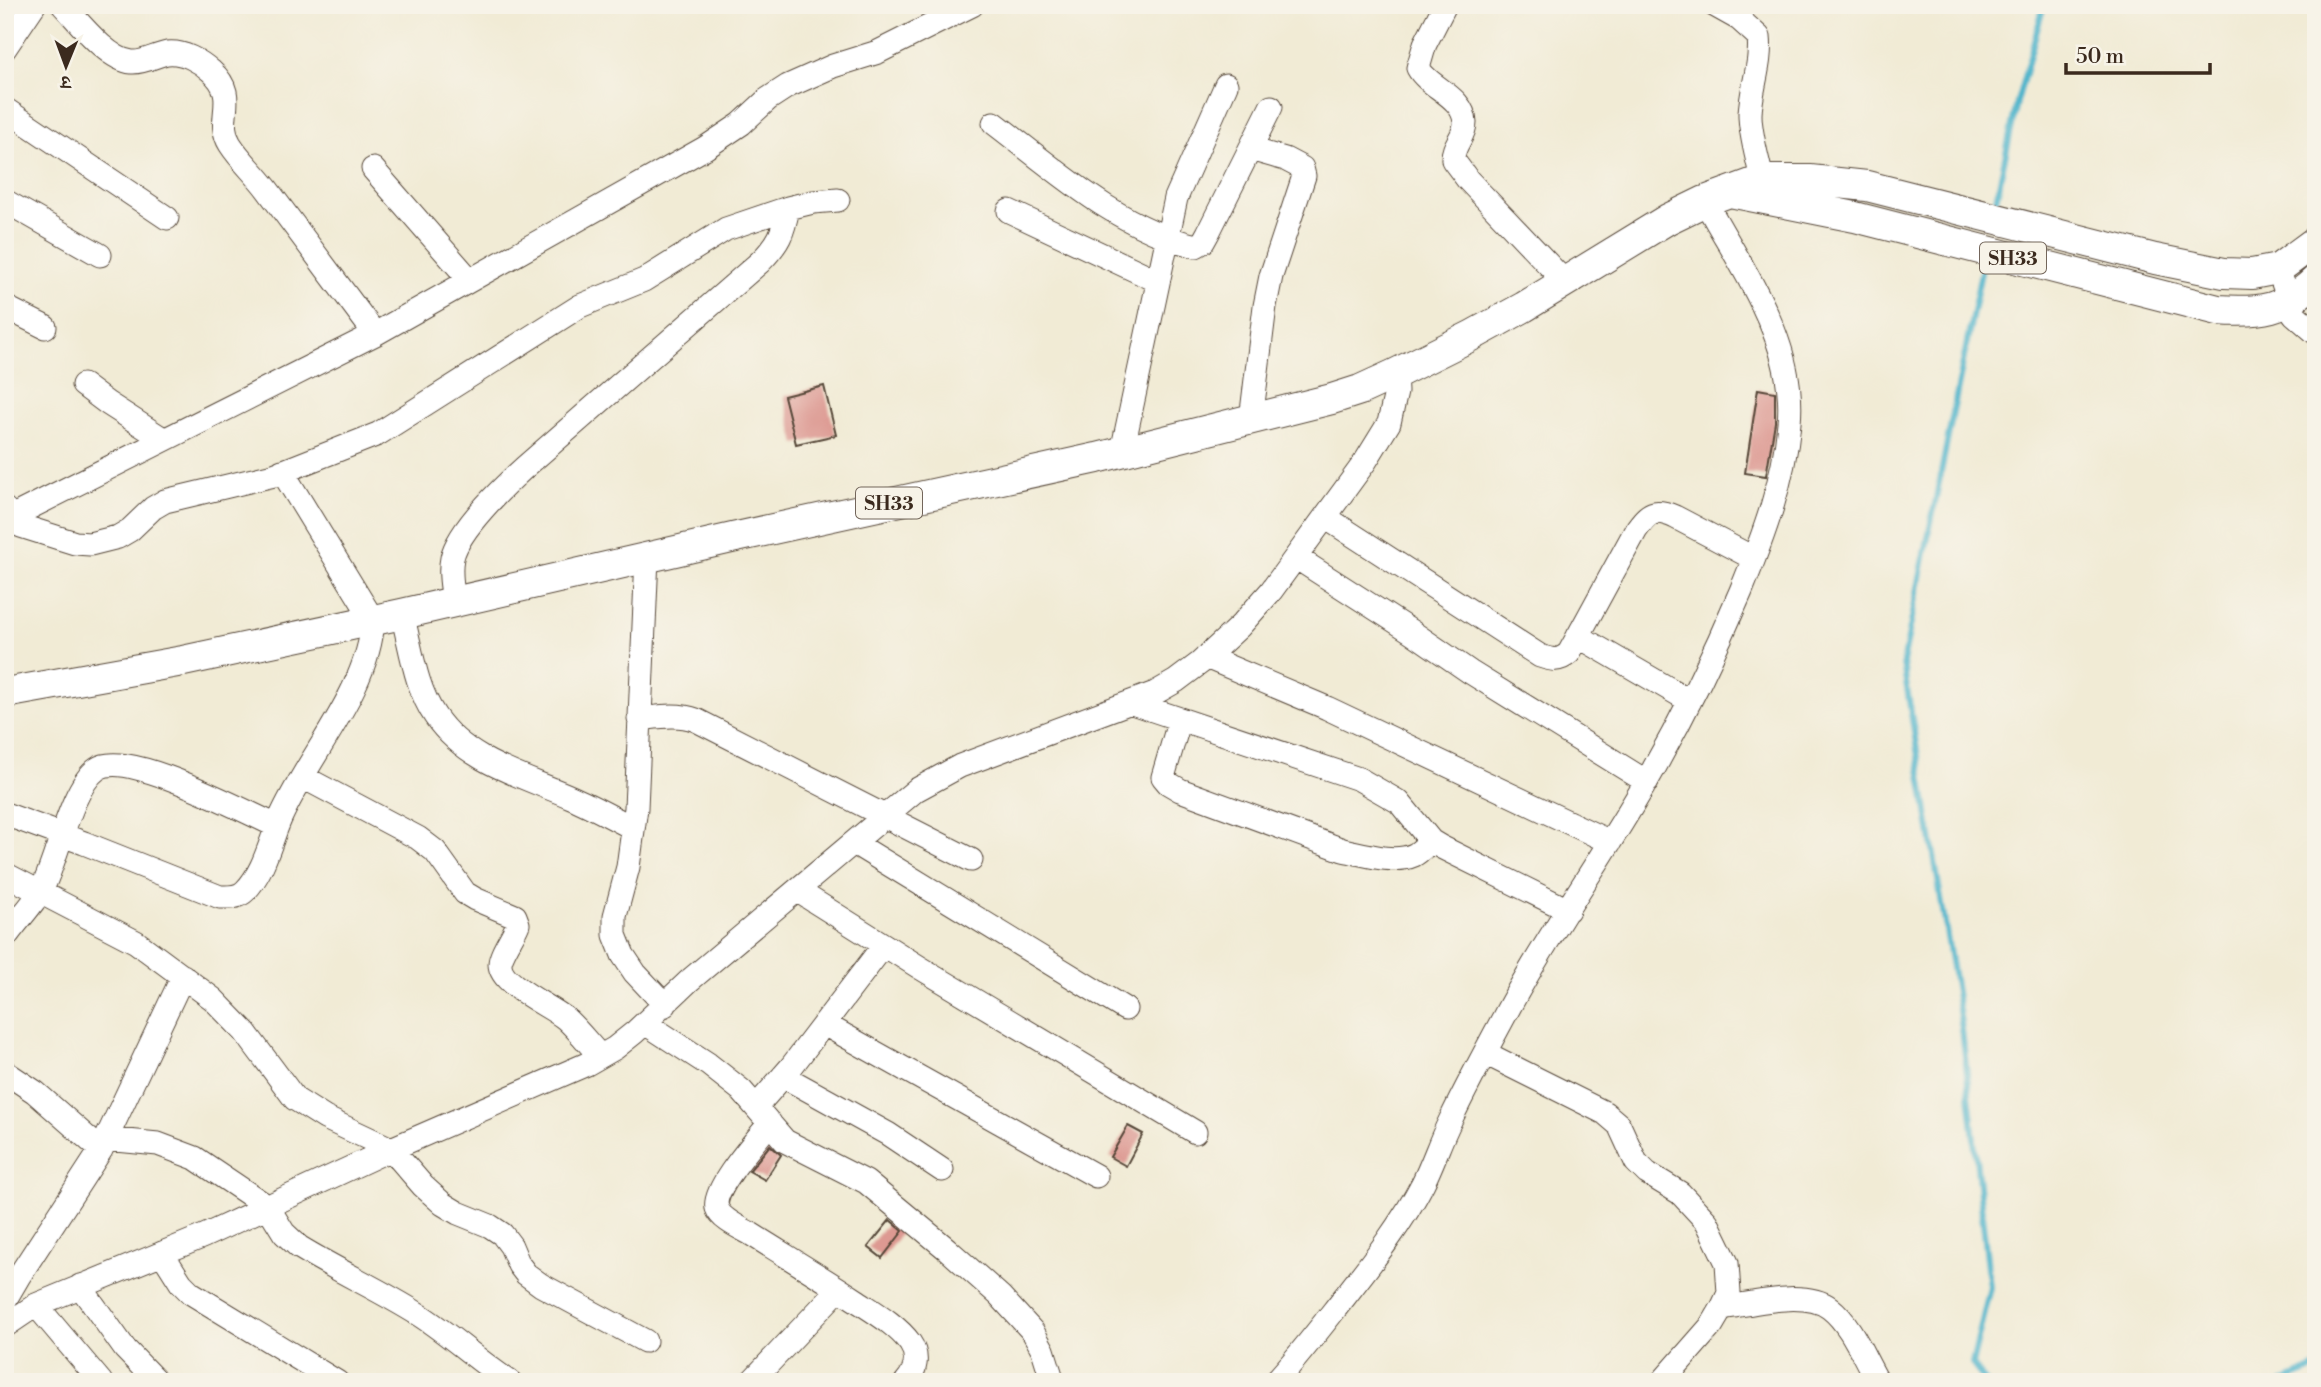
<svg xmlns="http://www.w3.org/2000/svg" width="2321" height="1387" font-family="'Libre Bodoni','Noto Serif Devanagari',serif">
  <rect width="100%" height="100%" fill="#f7f3e8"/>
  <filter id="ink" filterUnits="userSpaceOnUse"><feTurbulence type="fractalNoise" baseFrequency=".0143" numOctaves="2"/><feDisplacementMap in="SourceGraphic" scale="14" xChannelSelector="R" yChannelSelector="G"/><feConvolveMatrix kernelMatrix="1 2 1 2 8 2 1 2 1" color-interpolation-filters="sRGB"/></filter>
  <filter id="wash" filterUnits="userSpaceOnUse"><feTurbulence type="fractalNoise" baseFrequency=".00686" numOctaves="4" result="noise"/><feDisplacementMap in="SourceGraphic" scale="28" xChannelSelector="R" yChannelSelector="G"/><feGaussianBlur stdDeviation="1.57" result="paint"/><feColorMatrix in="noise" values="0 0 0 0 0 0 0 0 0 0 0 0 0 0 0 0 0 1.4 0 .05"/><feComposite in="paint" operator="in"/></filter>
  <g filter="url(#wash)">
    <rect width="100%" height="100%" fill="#f1ebd5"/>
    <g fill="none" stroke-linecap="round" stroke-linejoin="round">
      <path stroke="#4db4cb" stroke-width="6" d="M1994,209L2017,102L2044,5
        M1984,257L1903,663L1962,1029L1990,1287L1972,1364L1986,1382
        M2283,1382L2316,1367"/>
    </g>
    <g id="blocks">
      <path fill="#dd9992" d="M824,386L836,435L796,444L784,396Z
        M1758,389L1775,392V422L1766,476L1745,473Z
        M1128,1126L1143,1134L1126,1166L1110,1157Z
        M770,1145L781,1155L765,1180L749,1171Z
        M890,1220L903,1231L882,1258L868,1247Z"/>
    </g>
  </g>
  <g filter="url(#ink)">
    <use href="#blocks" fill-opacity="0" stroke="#564739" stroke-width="2"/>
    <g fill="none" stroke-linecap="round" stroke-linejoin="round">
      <g stroke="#564739" stroke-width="25">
        <path id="minor" d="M63,5C79,22 108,60 132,62C144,63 156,55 167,53C183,51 200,61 211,71C241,97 214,118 230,144C240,160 255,173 267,189C303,237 339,285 375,334
          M1445,5L1425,44L1418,68C1429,88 1464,96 1465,123C1465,137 1452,145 1453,160L1468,180L1565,282
          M1714,5L1739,19L1759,37C1762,63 1751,88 1750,114C1750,135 1758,159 1762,180
          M5,48L34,5
          M5,109L167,218
          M994,123C1056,170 1118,228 1196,246L1203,242L1208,233L1271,107
          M1250,149L1285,159L1302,168L1304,176L1271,276L1265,306L1251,420
          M373,169L469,279
          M5,201L100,255
          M1009,211L1158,281
          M2278,269L2294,314L2316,333
          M5,307L45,327
          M83,385L107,403L163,439
          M1122,452L1176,198L1226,85
          M5,509L21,526L75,543L90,544L118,537L130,530L153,508L165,501L274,475L378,434L580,306L644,280L726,229L788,208L813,202L838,200
          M1325,517L1540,656C1552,660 1559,662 1569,653L1636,530C1649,512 1654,508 1675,517L1753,558
          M5,520L375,334L705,148L741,124L768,99L788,86L833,66L878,52L972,5
          M647,557L636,808L628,867L615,916V935L623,955L635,973L665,1005
          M1297,558L1412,632L1470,672L1647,782
          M454,602C452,587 449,572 452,558C458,530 504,486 525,467L760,262C779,243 783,234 788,208
          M402,614C411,647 415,687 435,716C466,762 523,776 571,797C592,806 613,818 633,828
          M1578,636L1690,701
          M1206,657L1327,708L1610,842
          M1132,703L1359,779L1399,802L1431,841L1441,847L1568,910
          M639,719C658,717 678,713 696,720L971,860
          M1180,719L1163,777L1168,783L1180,790L1343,850C1363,854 1394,864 1414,855C1420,852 1426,845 1431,841
          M303,777L418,838L435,851L465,893L475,899L515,916L518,924C514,935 500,954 500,964C500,985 551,1006 566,1019C578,1030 589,1044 600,1056
          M5,814L84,843L220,897C229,897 238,898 245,891C264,872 270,842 280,819C308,755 369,690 373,620L282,471
          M854,843L1125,1009
          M5,874L136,942L213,999L245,1032L295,1099L325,1118L391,1149L423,1186L443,1204L458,1213L490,1226L502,1234L511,1246L519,1265L526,1274L541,1285L645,1341
          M798,891L919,967L1195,1132
          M5,938C16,922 31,907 41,891C57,861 71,787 97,769C126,748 245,812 277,826
          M645,1023L708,1064L741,1090L785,1141L866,1182L947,1249L1000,1296L1033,1332L1043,1350L1053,1382
          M824,1024L1096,1176
          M1485,1053L1605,1113L1619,1125L1636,1162L1647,1173L1680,1193L1707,1222L1727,1263L1729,1293L1722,1308L1712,1325L1662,1382
          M5,1072L35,1092L101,1150
          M783,1076L888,1134L942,1170
          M756,1107L791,1067L884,945
          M770,1123C758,1138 711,1190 717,1208C721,1220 741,1228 751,1234C786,1256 821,1277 856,1300C874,1312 897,1325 910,1343C919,1356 916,1371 906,1382
          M106,1139L158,1144L195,1158L268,1207L284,1233L299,1247C338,1271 380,1290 418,1314C451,1335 478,1361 510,1382
          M162,1253L181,1283L191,1293L337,1382
          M80,1286L125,1349L157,1382
          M5,1300L19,1276L101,1150L183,976
          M36,1305L101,1382
          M1722,1308C1752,1304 1805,1289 1830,1308C1852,1325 1864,1359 1878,1382
          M5,1326L36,1305L204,1236L391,1149L587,1064L615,1048L635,1032L690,980L916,790L960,766L1155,693L1176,681L1200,663L1240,626L1271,591L1365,462L1389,423L1396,392L1395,374
          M751,1382L839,1289
          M1275,1382C1299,1356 1321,1327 1343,1299C1372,1262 1402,1224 1423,1183C1433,1163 1440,1141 1450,1121C1469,1081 1491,1041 1512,1002C1553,927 1603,857 1645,784C1681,722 1713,657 1741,591C1763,537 1784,482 1789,423C1797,343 1741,268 1705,201"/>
      </g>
      <g stroke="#564739" stroke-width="32">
        <path id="major" d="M1730,192L1855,217L2218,310C2259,313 2285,310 2316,280
          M5,693L183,661L402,614L732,538L1097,458L1332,399L1360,390L1395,374L1473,335L1524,307L1668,219L1705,201L1762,180H1810L1867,186L2155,259L2224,273L2252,274L2278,269L2316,241"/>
      </g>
      <use href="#minor" stroke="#fff" stroke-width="23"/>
      <use href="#major" stroke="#fff" stroke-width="30"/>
    </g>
  </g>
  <g text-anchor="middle" stroke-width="7" stroke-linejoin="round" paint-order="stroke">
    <g fill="#f7f3e8" stroke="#73665b" stroke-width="2">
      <rect x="1980" y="242.5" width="66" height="31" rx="5"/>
      <rect x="856" y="487.5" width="66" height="31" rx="5"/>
    </g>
    <g font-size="19" font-weight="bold" fill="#3b2a1e">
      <text x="2013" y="265">SH33</text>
      <text x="889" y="510">SH33</text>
    </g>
  </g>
  <rect width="2321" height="1387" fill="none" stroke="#f7f3e8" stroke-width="28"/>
  <g transform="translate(66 66) rotate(181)" stroke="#f7f3e8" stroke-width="5" paint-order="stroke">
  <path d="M0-5L12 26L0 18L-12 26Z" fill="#3b2a1e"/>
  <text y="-10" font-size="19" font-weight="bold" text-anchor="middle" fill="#3b2a1e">उ</text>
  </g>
  <path d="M2066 63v10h144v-10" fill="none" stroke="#3b2a1e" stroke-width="3.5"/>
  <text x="2076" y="63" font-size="21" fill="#3b2a1e" stroke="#f7f3e8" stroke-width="5" paint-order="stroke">50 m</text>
</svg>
